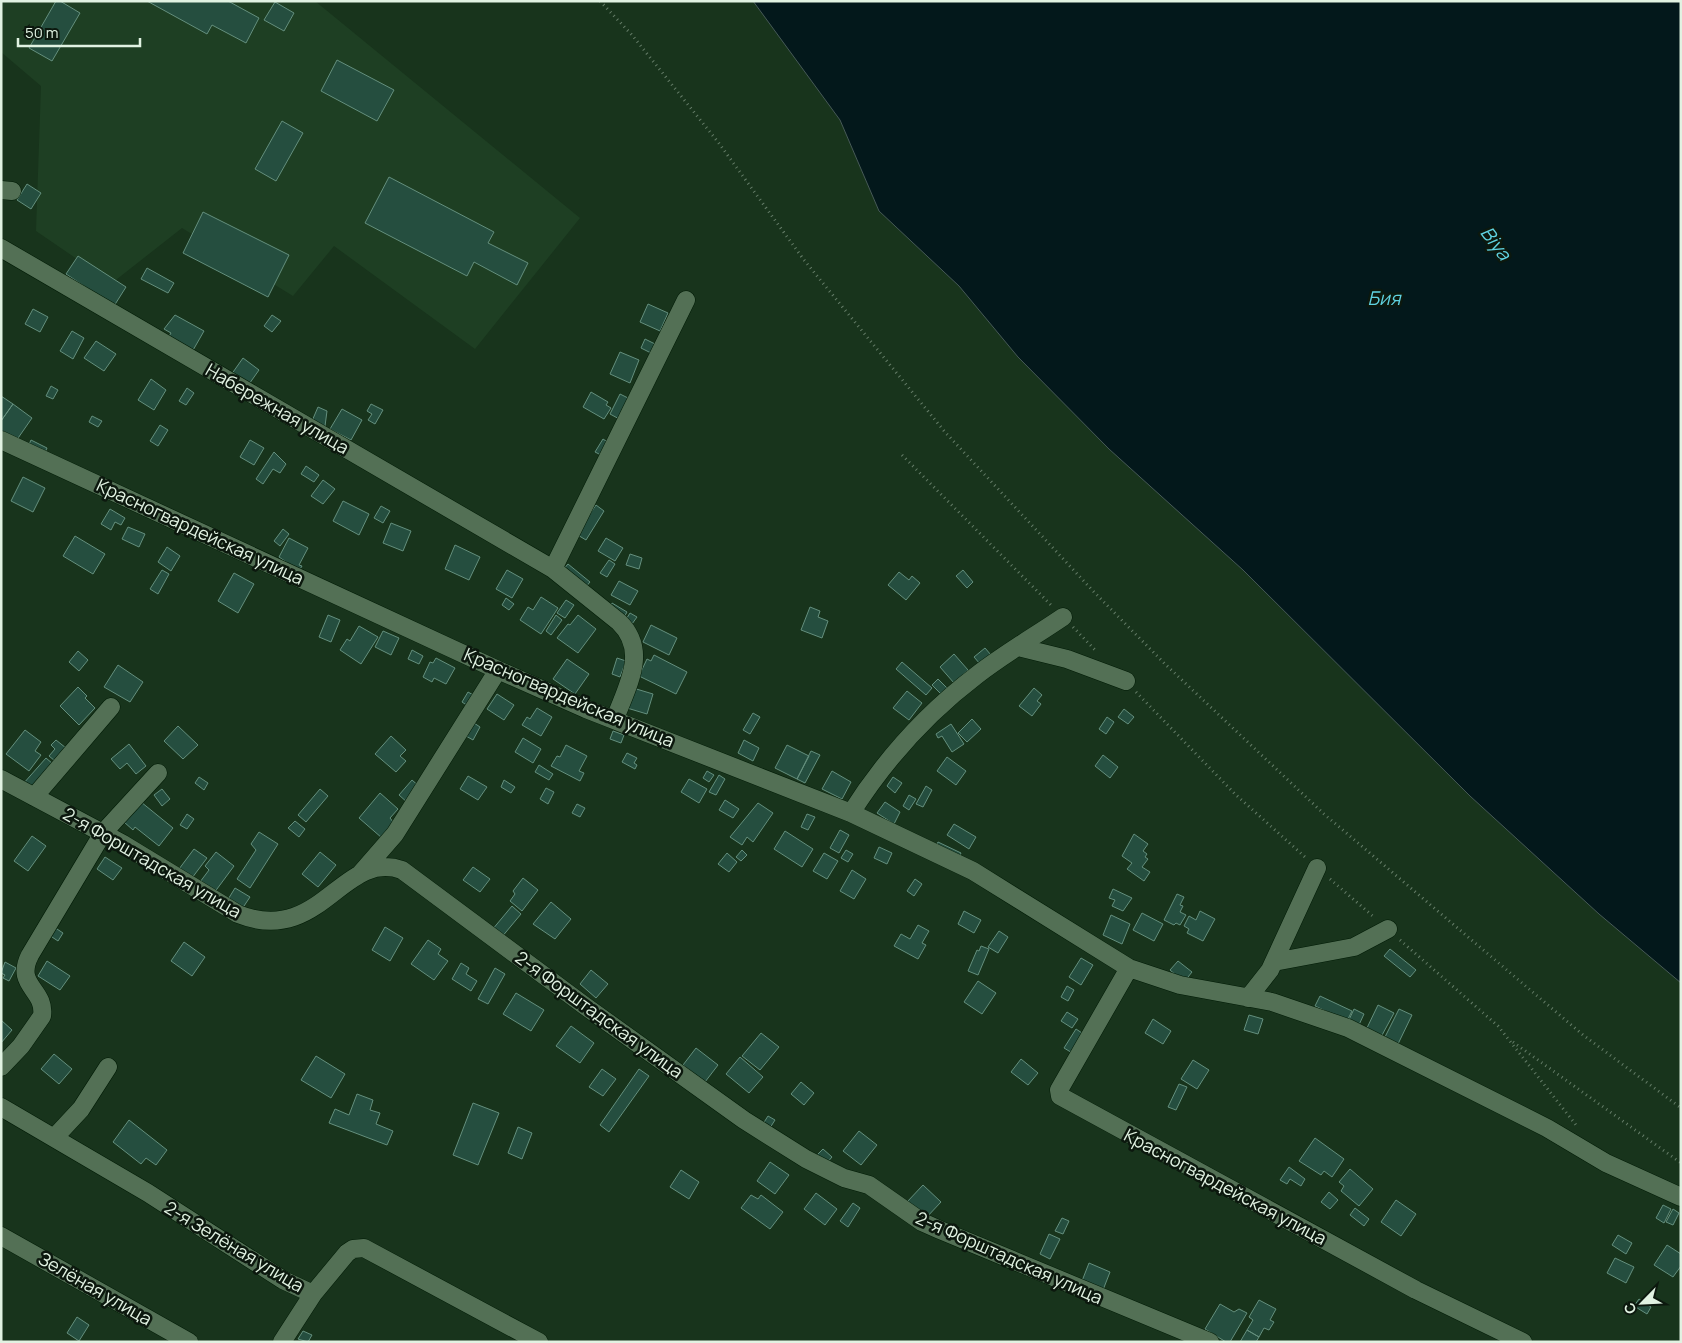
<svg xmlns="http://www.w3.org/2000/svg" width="1682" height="1343" font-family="Manrope,sans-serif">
  <rect width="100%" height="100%" fill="#18341c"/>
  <path fill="#1e3f23" d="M1,1H315L580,218L475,349L334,246L293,296L182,228L112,283L36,231L41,86L1,52Z"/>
  <path fill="#03181b" stroke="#465957" d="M753,1H1681V983L1599,914L1470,796L1243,570L1109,449L1018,357L959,286L879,211L840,120Z"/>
  <path fill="#254e3f" stroke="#648f7d" d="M56,1H60L80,13L52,61L29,48Z
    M147,1H228L259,18L246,43L212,25L207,34Z
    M275,2L294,13L284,31L264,20Z
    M337,60L394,90L377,121L321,91Z
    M282,121L303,133L276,181L255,169Z
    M389,177L494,232L488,243L528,263L517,285L474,262L467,276L365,223Z
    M27,184L41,193L31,209L17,200Z
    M203,212L289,255L268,297L183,253Z
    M78,256L126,287L114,306L66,274Z
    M147,268L174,283L168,293L141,279Z
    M648,304L668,313L660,331L640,322Z
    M33,309L48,317L40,332L25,324Z
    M175,315L204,331L192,352L168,338L171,333L164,329Z
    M272,315L281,321L272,332L264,326Z
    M72,331L84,338L73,359L60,351Z
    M645,339L659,346L655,355L641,348Z
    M96,341L116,354L104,371L84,358Z
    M620,352L639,360L630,383L610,374Z
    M243,358L259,370L247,387L231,375Z
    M151,379L166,390L154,410L138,400Z
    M51,386L58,390L53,399L46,396Z
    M187,388L194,393L186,405L179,401Z
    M591,392L608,402L606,405L611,408L604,419L583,407Z
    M620,394L634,401L623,421L610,414Z
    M1,396L13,404L1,421Z
    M13,404L32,418L16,441L1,431V421Z
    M371,404L383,410L375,424L368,420L372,414L367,411Z
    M318,407L327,411L325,426L312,421Z
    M342,409L362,420L351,440L330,429Z
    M92,416L102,421L98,427L89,422Z
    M160,425L168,430L158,446L150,441Z
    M603,439L612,445L605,457L595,452Z
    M31,440L47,448L43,457L27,449Z
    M250,440L264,448L254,465L240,457Z
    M274,452L286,464L280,473L273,469L263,484L256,479Z
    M306,466L319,475L314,482L301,474Z
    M23,477L45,488L33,512L11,501Z
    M323,480L335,489L323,504L311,496Z
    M343,501L369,514L359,535L333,521Z
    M596,505L604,511L586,540L576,534Z
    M381,506L390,511L383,523L374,518Z
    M110,509L125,518L121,525L115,522L111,530L101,524Z
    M391,523L411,531L403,551L383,543Z
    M128,527L145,534L139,547L122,539Z
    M283,529L289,534L280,546L274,541Z
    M75,536L105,554L93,574L63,556Z
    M289,538L308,548L299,565L302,566L299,571L279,557Z
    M606,538L623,548L615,561L598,551Z
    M455,545L480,557L469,580L445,569Z
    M167,547L180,556L171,571L158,562Z
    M630,554L642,558L639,569L626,565Z
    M609,560L615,564L607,577L600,573Z
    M568,564L590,582L584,589L562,571Z
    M162,570L169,574L158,594L150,589Z
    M507,570L523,579L512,598L496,589Z
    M963,570L973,582L967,588L956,576Z
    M899,572L909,580L912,576L920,583L906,600L888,585Z
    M234,573L254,584L238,613L218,601Z
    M619,581L638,591L630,605L611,595Z
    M541,597L558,608L541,634L520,620L528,607L533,610Z
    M506,598L514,604L509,610L502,605Z
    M566,600L574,605L565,618L557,613Z
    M612,603L627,612L623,619L608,610Z
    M810,607L820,611L818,617L828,621L822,638L801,630Z
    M630,613L637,617L632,624L625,621Z
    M328,615L340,620L331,642L319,637Z
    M556,615L562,620L551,635L546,631Z
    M578,615L596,629L578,653L557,638L568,624L570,625Z
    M651,625L677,638L669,655L643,642Z
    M359,626L378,637L361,664L340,650L347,639L350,641Z
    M383,631L399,638L391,655L375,647Z
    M985,648L991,655L980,664L974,657Z
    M412,650L423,656L419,664L408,659Z
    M78,651L88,660L79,671L69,662Z
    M954,654L968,670L954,683L940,667Z
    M654,655L687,672L676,694L639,676L647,659L651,661Z
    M436,658L455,668L446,684L434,678L432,682L423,677L430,662L433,663Z
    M617,658L626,661L620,677L612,674Z
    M567,659L589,674L575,694L553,679Z
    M902,662L932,688L926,695L896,669Z
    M118,665L143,682L130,702L104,687Z
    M938,679L949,690L943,696L932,685Z
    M78,687L87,696L85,698L95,708L79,725L60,706Z
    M633,688L653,694L647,714L627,708Z
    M1034,688L1042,695L1037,701L1041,704L1032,716L1019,706Z
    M907,691L922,703L909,720L893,708Z
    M468,692L475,696L468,706L462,702Z
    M497,694L514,705L504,720L487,709Z
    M537,708L552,717L541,736L522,725L527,717L530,719Z
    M1124,709L1134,717L1128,724L1118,717Z
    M753,713L760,717L750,734L743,730Z
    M1107,717L1114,722L1106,734L1099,729Z
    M972,719L981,729L967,742L958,733Z
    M474,723L480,727L473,740L466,736Z
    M951,724L964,744L952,752L942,736L938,738L936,734Z
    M178,726L198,745L183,759L164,741Z
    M25,730L41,742L35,751L41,755L29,771L6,754Z
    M613,731L624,735L621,743L610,739Z
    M391,736L406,750L400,756L406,761L396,772L375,754Z
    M523,738L541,749L533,763L515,752Z
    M56,740L66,748L55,761L49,756L55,749L51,745Z
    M744,740L759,748L753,761L738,753Z
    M129,744L146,766L136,774L127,763L120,769L111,759Z
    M566,745L587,756L579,771L584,773L580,781L551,766L557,756L560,757Z
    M787,745L809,756L797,779L775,768Z
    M811,751L820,755L805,783L797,779Z
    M627,753L637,758L634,763L637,765L635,769L622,762Z
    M1103,755L1118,767L1110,778L1095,766Z
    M947,757L966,771L956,785L937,771Z
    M46,758L53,764L32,791L23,784Z
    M539,765L553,774L549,780L535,772Z
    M707,771L714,775L709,782L703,778Z
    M832,771L851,782L842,799L822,789Z
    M719,775L725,779L716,795L709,792Z
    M468,776L487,787L478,800L460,789Z
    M199,777L208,783L204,790L195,783Z
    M893,777L902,783L895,793L887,786Z
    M689,779L707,789L699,803L681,792Z
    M412,780L421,788L408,803L399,795Z
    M504,780L515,787L511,793L501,787Z
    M926,786L932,790L923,807L916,804Z
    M546,788L554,792L548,804L540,799Z
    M162,789L170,799L162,806L154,795Z
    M320,789L328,796L306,822L298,815Z
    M380,793L398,809L390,818L394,823L382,838L359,818Z
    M909,795L916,799L909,810L903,806Z
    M725,800L739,809L733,818L719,810Z
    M141,802L173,828L159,846L135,827L133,830L124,822Z
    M885,802L900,812L894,824L877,813Z
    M758,803L773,813L753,842L747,837L742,845L730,837Z
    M577,804L585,808L580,817L572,813Z
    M187,814L194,819L187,829L180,825Z
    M807,814L815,817L808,830L801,827Z
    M295,821L305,829L299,837L288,828Z
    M954,824L976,837L969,849L947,835Z
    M840,830L849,835L839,853L830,848Z
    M785,831L813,849L802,867L774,849Z
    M259,832L278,844L250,888L237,879L256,850L251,844Z
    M1134,834L1148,844L1143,851L1147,854L1145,857L1148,859L1142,867L1150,872L1144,881L1127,869L1132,863L1122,856Z
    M32,836L46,846L28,871L14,861Z
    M938,842L961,853L958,859L935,848Z
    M879,847L892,853L887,864L874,858Z
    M194,849L207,858L192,878L179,869Z
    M742,850L747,855L741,861L736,857Z
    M846,850L853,854L848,862L841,858Z
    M216,852L234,866L214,893L200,882L209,870L205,866Z
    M320,852L336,865L318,887L302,874Z
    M727,853L737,862L729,872L718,864Z
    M824,853L838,861L827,879L813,871Z
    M105,857L122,868L113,880L97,869Z
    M473,867L490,879L480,892L463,880Z
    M852,870L866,879L854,899L840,891Z
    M523,878L538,890L522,911L510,901L515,894L513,891Z
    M915,879L922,884L914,896L907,891Z
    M235,888L250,897L242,909L227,901Z
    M1113,889L1132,898L1123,911L1112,906L1115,900L1109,898Z
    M1177,894L1184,897L1180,905L1183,906L1180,912L1186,915L1180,925L1176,923L1174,925L1164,920Z
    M551,902L571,919L555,939L533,924Z
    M512,906L521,914L501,938L492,930Z
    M964,911L981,920L974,933L958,924Z
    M1200,911L1215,919L1203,941L1187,933L1189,929L1184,926L1189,916L1196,920Z
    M1142,913L1163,924L1154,941L1133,930Z
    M1111,915L1130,924L1122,944L1103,935Z
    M918,925L929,931L922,943L926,945L918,959L894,946L901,934L910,939Z
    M54,927L63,933L58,941L49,935Z
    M385,927L403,938L390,961L372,950Z
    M999,931L1008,937L998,953L988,947Z
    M428,940L441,949L438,954L448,961L434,980L411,964Z
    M184,942L205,957L192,976L171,961Z
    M981,946L989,949L978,975L968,971L977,950L979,951Z
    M1390,949L1416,970L1410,977L1384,956Z
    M1081,958L1093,965L1081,985L1069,977Z
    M47,961L70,976L60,990L38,976Z
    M1178,961L1192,972L1184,982L1170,970Z
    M5,962L16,968L9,981L3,978L5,975L1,973Z
    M461,963L469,968L466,974L477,981L471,991L452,979Z
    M495,968L505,974L488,1004L478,999Z
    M591,970L608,984L596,998L580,984Z
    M978,981L996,993L982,1014L964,1002Z
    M1067,986L1074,990L1068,1001L1061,997Z
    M516,993L544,1010L531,1031L503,1014Z
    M1320,996L1352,1011L1347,1021L1315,1006Z
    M1378,1005L1394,1013L1381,1037L1366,1030Z
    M1354,1009L1364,1014L1358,1027L1348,1022Z
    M1399,1009L1412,1015L1398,1044L1385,1037Z
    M1067,1012L1078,1019L1072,1028L1061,1021Z
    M1249,1015L1263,1019L1258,1034L1244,1030Z
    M1153,1019L1171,1031L1163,1044L1145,1033Z
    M1,1020L12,1030L1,1043Z
    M571,1026L594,1043L580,1063L556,1046Z
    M1076,1029L1085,1035L1074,1054L1064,1048Z
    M761,1033L779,1047L760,1070L742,1056Z
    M696,1048L718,1065L705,1082L683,1065Z
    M54,1054L72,1069L59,1084L41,1069Z
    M316,1056L345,1074L331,1098L301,1080Z
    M740,1057L763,1077L749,1093L726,1074Z
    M1021,1059L1038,1073L1028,1085L1011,1072Z
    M1193,1060L1209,1070L1197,1089L1181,1079Z
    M602,1069L616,1079L603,1096L589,1087Z
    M639,1069L649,1076L609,1132L600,1125Z
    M801,1082L814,1093L804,1105L791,1094Z
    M1179,1084L1187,1087L1176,1110L1168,1107Z
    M357,1094L373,1100L370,1110L380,1113L376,1124L393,1131L387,1145L329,1123L335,1109L349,1115Z
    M473,1103L499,1113L478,1165L453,1155Z
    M768,1116L775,1120L768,1131L761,1127Z
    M129,1120L167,1150L156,1165L146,1158L141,1164L113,1142Z
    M518,1127L532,1133L522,1159L508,1153Z
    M859,1131L877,1145L861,1165L843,1151Z
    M1315,1138L1344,1159L1332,1177L1324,1171L1321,1175L1299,1161Z
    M823,1149L832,1157L826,1164L816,1156Z
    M770,1162L789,1175L775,1194L757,1181Z
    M1289,1167L1305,1179L1301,1186L1290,1179L1287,1184L1280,1180Z
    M1350,1169L1373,1189L1359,1206L1341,1191L1344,1186L1339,1182Z
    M681,1170L699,1182L689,1199L670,1187Z
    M923,1185L941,1202L925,1219L907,1202Z
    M1329,1192L1338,1200L1330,1209L1321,1202Z
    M816,1193L837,1209L825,1225L804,1209Z
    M751,1195L758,1199L761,1195L783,1212L770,1229L741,1208Z
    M1396,1200L1416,1214L1401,1236L1381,1222Z
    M853,1203L860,1208L848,1227L840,1221Z
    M1663,1205L1671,1209L1664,1223L1656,1218Z
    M1355,1208L1369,1219L1364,1226L1350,1215Z
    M1673,1209L1679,1213L1673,1225L1666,1222Z
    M1062,1218L1069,1221L1063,1234L1055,1231Z
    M1049,1234L1060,1239L1050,1259L1040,1254Z
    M1618,1235L1632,1243L1626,1254L1612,1245Z
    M1667,1245L1681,1254V1266L1673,1277L1654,1265Z
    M1615,1258L1634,1267L1626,1283L1607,1273Z
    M1089,1263L1110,1272L1103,1290L1082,1281Z
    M1639,1299L1651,1307L1647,1314L1634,1306Z
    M1259,1300L1276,1309L1270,1320L1274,1322L1269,1330L1264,1328L1259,1337L1247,1330L1253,1320L1249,1317Z
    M1220,1304L1234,1312L1239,1309L1247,1313L1230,1342H1226L1205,1329Z
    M77,1317L89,1325L79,1341L67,1333Z
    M1247,1330L1259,1337L1256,1342H1240Z
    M303,1331L312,1335L308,1342L298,1339Z"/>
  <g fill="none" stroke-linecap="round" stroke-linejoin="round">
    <g stroke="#011b06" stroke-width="19">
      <path id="minor" d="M1,190L12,191
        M1,248L553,569L619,622C649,651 627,686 615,719
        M1,440L498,670L586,709L851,813L973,871L1129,968L1180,985L1272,1002L1348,1028L1547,1128L1606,1163L1681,1197
        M553,569L686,300
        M1018,647L1067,659L1126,681
        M1,779L123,844L238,914C321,947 342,849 402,870L585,1006L744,1120L806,1159L844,1178L869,1185L922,1222L940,1230L1210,1342
        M34,797L111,707
        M851,813C884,761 927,713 977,675C1004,654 1035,636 1063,617
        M361,873L395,834L498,670
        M1274,962L1354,947L1388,929
        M1129,968L1059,1090L1060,1096L1416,1290L1523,1342
        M1248,998L1270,970L1317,868
        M1,1067L21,1046L42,1016C46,989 14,986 30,955L103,833L158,773
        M1,1107L148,1193L283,1280L313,1294L347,1253L353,1249L364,1248L539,1342
        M54,1138L81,1109L108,1067
        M1,1236L189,1342
        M282,1342L313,1294"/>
    </g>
    <path stroke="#657d68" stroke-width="3" stroke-dasharray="1 4" stroke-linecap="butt" d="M600,1L632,35L718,142L804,260L945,432L1094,592L1165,664L1324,814L1583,1035L1681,1108
      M902,455L1051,605
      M1073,627L1097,652
      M1136,692L1235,794L1305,857
      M1330,879L1375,918
      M1400,940L1498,1026L1576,1125
      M1513,1042L1681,1163"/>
    <use href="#minor" stroke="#537055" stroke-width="18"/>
  </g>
  <g text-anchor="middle" stroke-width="5" stroke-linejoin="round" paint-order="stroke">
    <g font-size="18" fill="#e1f2e2" stroke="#0c180e">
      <text transform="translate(277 409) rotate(30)" y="6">Набережная улица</text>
      <text transform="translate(200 532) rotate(25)" y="6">Красногвардейская улица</text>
      <text transform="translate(569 698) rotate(23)" y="6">Красногвардейская улица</text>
      <text transform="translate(152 863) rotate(30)" y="6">2-я Форштадская улица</text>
      <text transform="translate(599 1015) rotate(36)" y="6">2-я Форштадская улица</text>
      <text transform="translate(1225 1187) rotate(28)" y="6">Красногвардейская улица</text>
      <text transform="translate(234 1247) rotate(31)" y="6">2-я Зелёная улица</text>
      <text transform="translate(1009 1258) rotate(24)" y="6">2-я Форштадская улица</text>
      <text transform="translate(95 1289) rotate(30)" y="6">Зелёная улица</text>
    </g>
    <g font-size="19" font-style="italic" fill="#5fd2e1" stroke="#0c180e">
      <text transform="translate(1496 243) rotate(53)" y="7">Biya</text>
      <text x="1384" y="305">Бия</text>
    </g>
  </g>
  <rect width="1682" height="1343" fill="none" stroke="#e1f2e2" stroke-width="5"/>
  <g transform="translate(1642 1303) rotate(246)" stroke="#0c180e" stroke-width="4" paint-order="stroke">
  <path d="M0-4L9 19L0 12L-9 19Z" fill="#e1f2e2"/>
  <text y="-8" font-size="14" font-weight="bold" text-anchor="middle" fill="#e1f2e2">С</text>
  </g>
  <path d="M18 38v8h122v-8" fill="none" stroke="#e1f2e2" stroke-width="2.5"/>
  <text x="25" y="38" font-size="15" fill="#e1f2e2" stroke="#0c180e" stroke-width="4" paint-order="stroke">50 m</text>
</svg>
